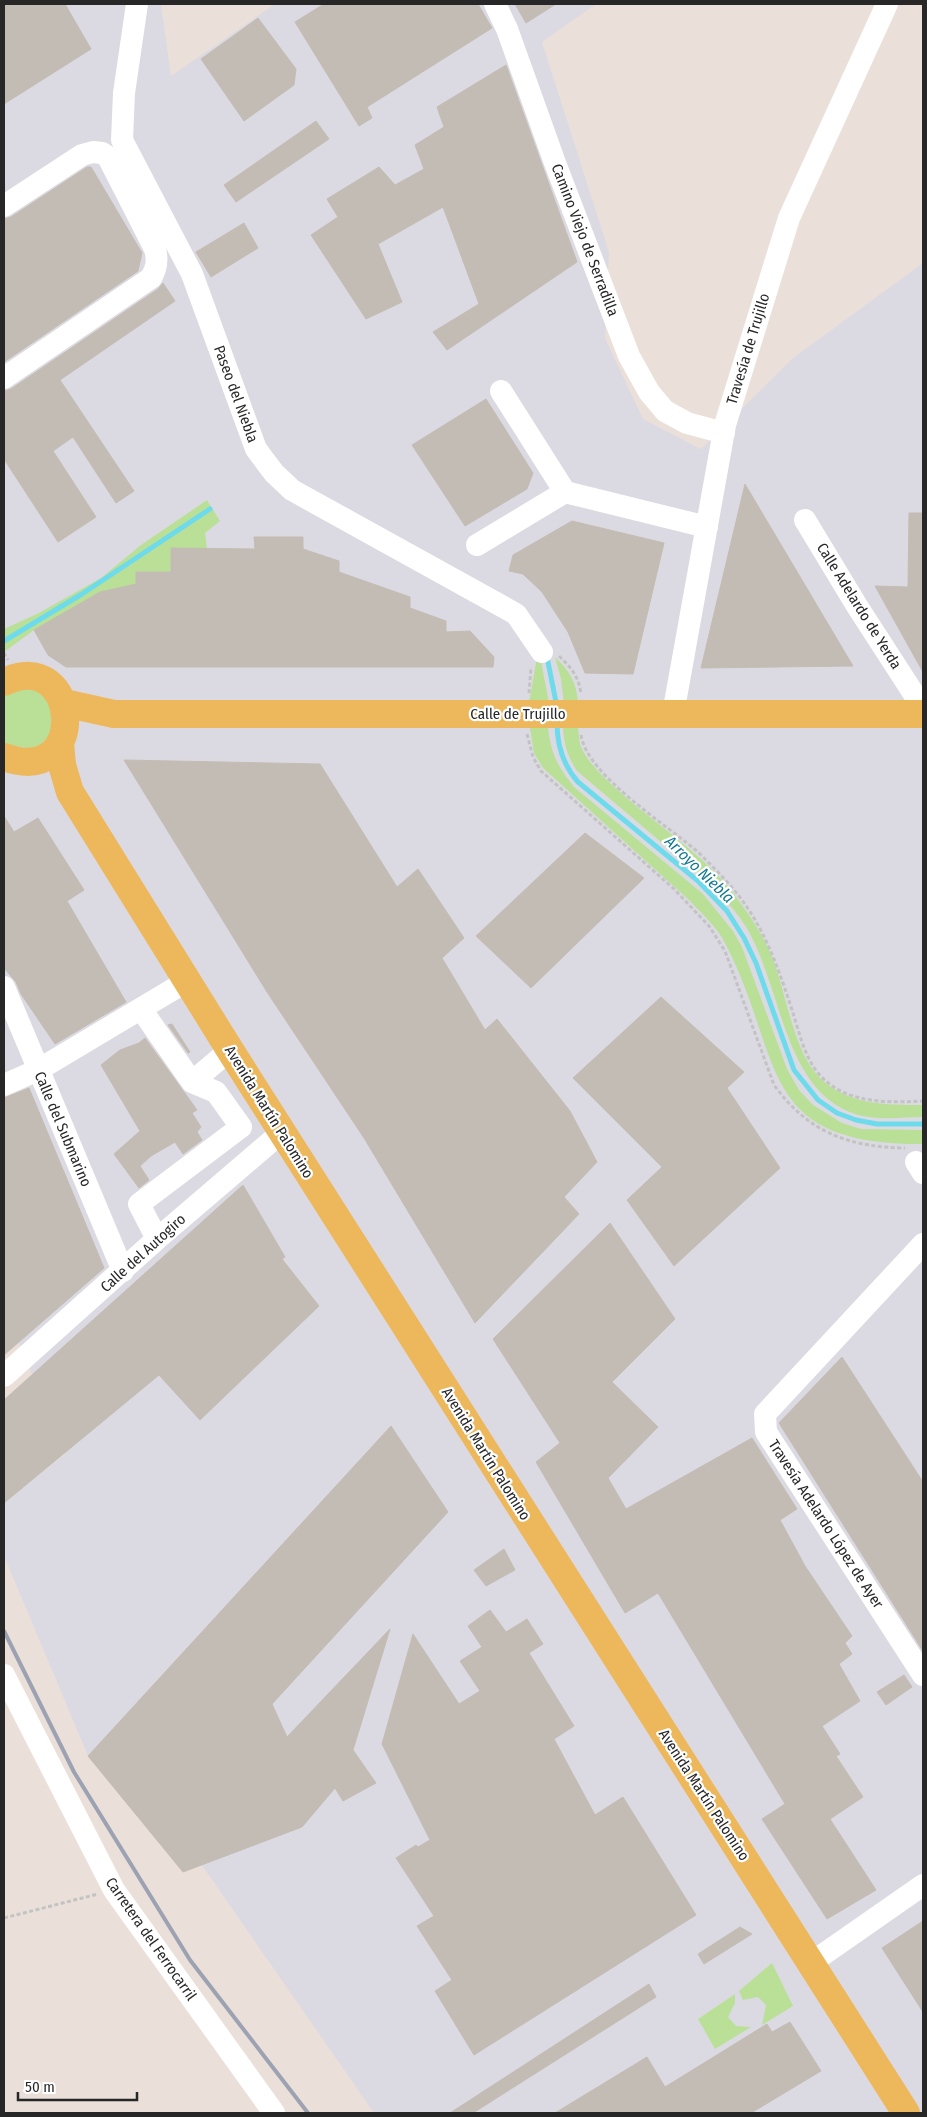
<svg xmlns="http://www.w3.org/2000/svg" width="927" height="2117" font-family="'Fira Sans Condensed',sans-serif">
  <rect width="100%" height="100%" fill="#eae0d9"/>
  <path fill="#dbdae2" d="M4,4H161L171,76L275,4H596L542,42L609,252L605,338L643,419L701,449L793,358L923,263V2113H374L117,1743L159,1679L88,1756L4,1556V1503L65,1454L4,1307Z"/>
  <path fill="#b9e096" d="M207,500L220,521L205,533L207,549L171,572H136V584L34,630L4,652V629L39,613L101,578L141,545Z
    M540,656L549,703H529L537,657Z
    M555,657C569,670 577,683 578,703H564L561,679Z
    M36,689L51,702L52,733L36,749L4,745V694L7,691Z
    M530,728H548C551,754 558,767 574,787L703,894L733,931L742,947L787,1069L799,1090L813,1105L842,1123L861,1129L923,1130V1144C754,1145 785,1058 725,943C717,927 701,913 689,900L543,768L534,753Z
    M563,728H578C579,734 579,742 581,747C589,765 607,780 621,793C658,826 703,854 734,894C747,912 761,931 770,952C786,988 792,1051 820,1078C848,1105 886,1105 923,1105V1117C902,1117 876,1121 855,1114C779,1089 782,974 740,918C718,888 690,865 661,842C633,818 605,795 577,771C568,757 564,745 563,728Z
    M772,1963L793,2006L762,2025L766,2005L758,1997L743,2000L739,1991Z
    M735,1994V2003L728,2017L736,2026L751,2027L715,2049L698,2019Z"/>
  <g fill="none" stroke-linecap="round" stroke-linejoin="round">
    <path stroke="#6ddbeb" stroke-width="5" d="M4,641L82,594L210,509
      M547,657L557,707
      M557,723C557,746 563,765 578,782L698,881L727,911L744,938L756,963L794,1070L818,1100L837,1113L856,1120L877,1124H923"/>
  </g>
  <path fill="#c2bcb5" stroke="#c5bcb3" d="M4,4H65L91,49L4,104Z
    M324,4H478L492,28L367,107L372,118L359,126L295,22Z
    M515,4H556L526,23Z
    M258,18L296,69L294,85L244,121L201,59Z
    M506,65L577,262L447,350L433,332L479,304L443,207L378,244L402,302L366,319L311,235L338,217L327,199L379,167L395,185L424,169L415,145L444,127L437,107Z
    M316,121L329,139L236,202L224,185Z
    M87,167H91L142,253L138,271L4,362V219L11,217Z
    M244,223L258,248L211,277L196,252Z
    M163,283L175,301L60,380L134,491L116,503L73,437L53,451L96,517L58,542L4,459V391L11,389L158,289Z
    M486,399L533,473L527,489L465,526L412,445Z
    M745,484L853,666L701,668Z
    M909,513H923V672L875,586L908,587Z
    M572,521L664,543L633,674L585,673L568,632L542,592L523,574L509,571L513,555Z
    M254,537H303V549L339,561V572L410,597V608L446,621V632L470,631L494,657L493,667H66L48,655L34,630L100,592L136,584V572H171V548L255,549Z
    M124,760L320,764L397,887L418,869L464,938L442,958L485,1030L497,1019L570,1111L597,1162L564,1197L579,1214L475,1323L364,1138L267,992Z
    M4,816L14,832L38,818L84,890L67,901L126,1002L55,1044L21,994L16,982L4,968Z
    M585,833L644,878L531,988L476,936Z
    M661,997L744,1072L727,1088L780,1168L674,1266L627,1200L662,1167L573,1078Z
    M172,1024L190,1052L188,1053L168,1025Z
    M145,1038L197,1110L192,1113L201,1127L197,1132L202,1140L183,1154L175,1142L151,1156L140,1166L149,1180L139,1188L114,1154L140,1131L101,1065L120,1050L139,1043Z
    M29,1088L104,1268L4,1355V1098Z
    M243,1185L285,1257L282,1259L319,1306L200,1420L159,1375L4,1503V1400Z
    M610,1223L675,1319L612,1382L658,1427L608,1478L626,1509L752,1438L797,1509L780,1520L805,1566L852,1636L845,1643L852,1654L839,1664L860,1701L822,1726L840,1754L836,1756L863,1797L830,1819L876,1890L827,1919L762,1819L785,1804L658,1593L625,1613L536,1462L560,1443L493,1339Z
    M842,1357L923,1482V1651L779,1423Z
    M391,1426L448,1512L272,1704L287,1737L390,1629L353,1750L376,1783L343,1801L335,1788L302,1827L183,1872L88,1756Z
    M504,1549L515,1570L486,1586L474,1570Z
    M490,1610L506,1632L527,1619L543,1644L529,1653L574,1726L554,1739L595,1815L623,1797L696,1915L474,2055L435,1991L452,1980L417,1926L434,1916L396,1858L416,1845L418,1847L430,1840L382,1744L413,1634L459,1704L480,1691L460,1661L482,1647L468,1626Z
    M904,1675L912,1687L886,1705L877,1692Z
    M923,1921V2012L882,1948Z
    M740,1927L752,1934L704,1964L698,1954Z
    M649,1984L656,1997L473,2113H450Z
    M790,2022L821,2071L751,2113H555L647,2057L665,2087L767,2024L772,2032Z"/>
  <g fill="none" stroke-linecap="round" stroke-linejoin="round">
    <path stroke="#c3c3c3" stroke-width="3" stroke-dasharray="4 2.5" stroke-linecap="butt" d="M4,653L8,660
      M559,656C571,667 579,677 581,694
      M529,693L531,667
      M527,734L533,757L541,771L674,889L709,926L725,951L774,1085C808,1132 848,1147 905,1148
      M581,735C587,776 669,826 699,853C709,863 719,873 728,883C762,920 777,964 792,1010C799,1031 804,1056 818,1073C844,1104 887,1103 923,1101
      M4,1918L98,1894"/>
    <path stroke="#fff" stroke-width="22" d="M137,4L124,93L122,140L192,274L256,449L274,473L292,490L516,614L542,652
      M495,4L507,29L555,163L629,356L649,392L665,411L687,423L724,433
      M4,206L82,155L93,152L102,153L108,157L155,249C158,260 157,268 151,278L4,378
      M501,391L565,492L707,527
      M805,520L857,606L923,708
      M477,545L565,492
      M673,714L725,425L789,218L887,4
      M4,987L123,1271
      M141,1009L192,1082
      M4,1085L38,1070L187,981
      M916,1162L923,1173
      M157,1239L139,1204L241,1127L216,1092L192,1082L230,1050
      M923,1244L765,1414L766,1432L923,1675
      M4,1376L157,1239L282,1132
      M4,1675L114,1890L274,2113
      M811,1963L923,1885"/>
    <path stroke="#edb75b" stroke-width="28" d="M4,682C80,645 91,789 4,757
      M64,703L114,714H923
      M60,743L62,765L70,792L230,1050L906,2113"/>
    <path stroke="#9ca2b2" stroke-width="4" d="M4,1631L74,1772L190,1960L308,2113"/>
  </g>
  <g text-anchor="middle" stroke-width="4.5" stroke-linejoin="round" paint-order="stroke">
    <g font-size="15" fill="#272727" stroke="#fff">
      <text transform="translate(585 240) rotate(69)" y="5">Camino Viejo de Serradilla</text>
      <text transform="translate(748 349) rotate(-73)" y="5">Travesía de Trujillo</text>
      <text transform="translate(236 394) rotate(70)" y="5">Paseo del Niebla</text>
      <text transform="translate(859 606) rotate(58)" y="5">Calle Adelardo de Yerda</text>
      <text x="518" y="719">Calle de Trujillo</text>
      <text transform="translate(269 1112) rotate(58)" y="5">Avenida Martín Palomino</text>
      <text transform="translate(63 1129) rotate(67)" y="5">Calle del Submarino</text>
      <text transform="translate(143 1253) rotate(-42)" y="5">Calle del Autogiro</text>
      <text transform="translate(486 1454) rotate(58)" y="5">Avenida Martín Palomino</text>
      <text transform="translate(826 1524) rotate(57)" y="5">Travesía Adelardo López de Ayer</text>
      <text transform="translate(704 1795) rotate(57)" y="5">Avenida Martín Palomino</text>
      <text transform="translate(151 1939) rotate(55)" y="5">Carretera del Ferrocarril</text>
    </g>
    <g font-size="16" font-style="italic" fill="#107893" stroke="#fff">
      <text transform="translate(700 869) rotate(44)" y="6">Arroyo Niebla</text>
    </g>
  </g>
  <rect width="927" height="2117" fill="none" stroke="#272727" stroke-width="10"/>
  <path d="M18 2092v8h119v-8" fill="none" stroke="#272727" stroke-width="2.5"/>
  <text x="25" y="2092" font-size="15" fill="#272727" stroke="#ffffff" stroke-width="4" paint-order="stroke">50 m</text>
</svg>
